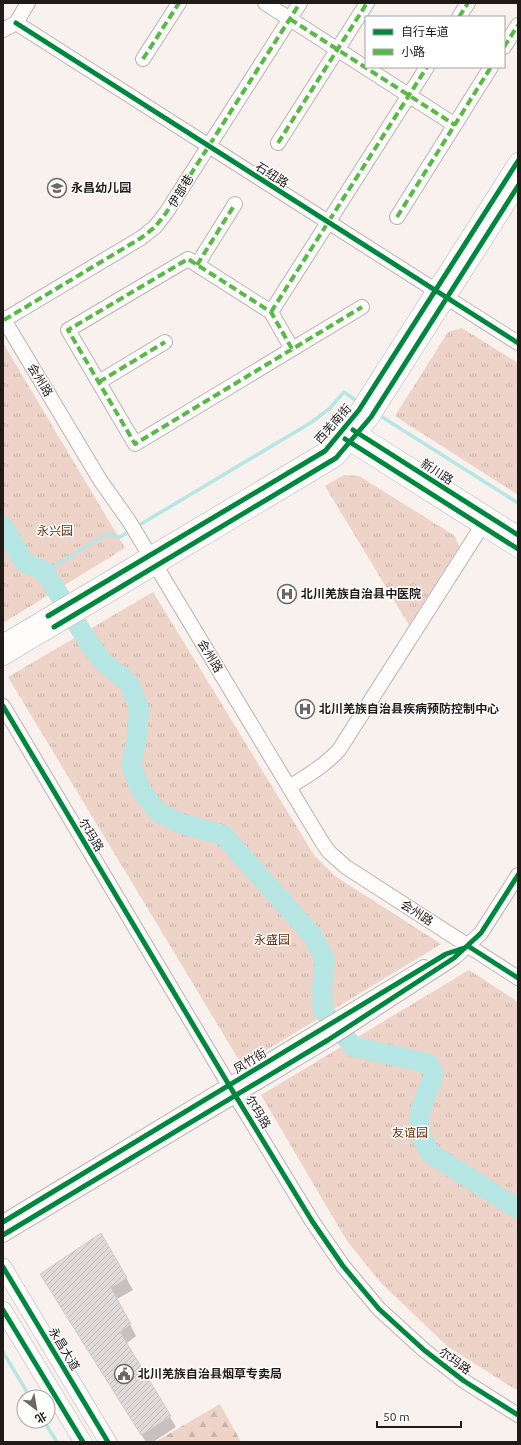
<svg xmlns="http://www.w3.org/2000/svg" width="521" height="1445" font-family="Ubuntu,'Noto Sans SC',sans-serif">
  <defs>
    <pattern id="grass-tufts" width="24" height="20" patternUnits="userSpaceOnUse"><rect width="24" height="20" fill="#edd3c8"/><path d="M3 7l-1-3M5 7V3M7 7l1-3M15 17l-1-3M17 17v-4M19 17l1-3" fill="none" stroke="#cbb5ab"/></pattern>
    <pattern id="forest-firs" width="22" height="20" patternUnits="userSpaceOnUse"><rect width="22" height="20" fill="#edd3c8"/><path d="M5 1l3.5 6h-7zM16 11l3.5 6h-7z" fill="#cbb5ab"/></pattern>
    <pattern id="building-hatch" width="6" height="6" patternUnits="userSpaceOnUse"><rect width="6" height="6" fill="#e0dad8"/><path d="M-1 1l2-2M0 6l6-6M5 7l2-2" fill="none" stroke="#c0bab9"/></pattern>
  </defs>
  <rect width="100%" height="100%" fill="#f9f1ee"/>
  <path fill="url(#grass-tufts)" d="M462,328L518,363V495L395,416L448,332Z
    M3,343L125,548L3,623Z
    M344,475L359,476L455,536L459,547L409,625L325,486Z
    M153,592L314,855L335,876L441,944L242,1065L8,677Z
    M469,970L518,1002V1391L447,1346L382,1284L347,1241L261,1095Z"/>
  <path fill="url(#forest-firs)" d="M220,1404L241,1442H155Z"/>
  <path fill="#0003" d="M101,1234L133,1290L117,1299L136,1336L126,1344L176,1427L153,1442H146L47,1285Z"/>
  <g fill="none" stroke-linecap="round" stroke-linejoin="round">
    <path stroke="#b7e7e4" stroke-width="3.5" d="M379,415L518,503
      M136,527L312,422L330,408L344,392L358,402
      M45,572L106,534L120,537L131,530
      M3,1352L30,1397
      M44,1421L57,1442"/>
    <path stroke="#b7e7e4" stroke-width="20" d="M3,526L24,562L45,572L87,640L103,662L129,683L139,708L137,738L131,765L141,790L158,812L179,823L223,835L313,936L325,960L322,987L323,1011L354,1047L418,1061L429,1064L434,1075C430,1084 418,1114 419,1122C420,1134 424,1144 431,1154L518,1209"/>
  </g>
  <path fill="url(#building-hatch)" stroke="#d2cdca" d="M101,1233L127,1278L111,1288L131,1324L120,1332L171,1416L141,1435L40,1274Z"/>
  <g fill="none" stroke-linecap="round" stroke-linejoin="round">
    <g stroke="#b9b3b2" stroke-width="16">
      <path id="minor" d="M265,3L455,125
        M459,17L468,3
        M16,23L518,343
        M3,30L16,23L28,3
        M504,47L518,25
        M143,59L179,3
        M278,143L367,3
        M397,217L491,67
        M197,265L235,204
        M271,312L427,67
        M3,318L100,480L129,521L322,842L329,852L346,867L518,978
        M4,320L141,238L155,227L166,213L300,3
        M292,349L271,312L188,259L68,330L135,444L362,307
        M99,382L165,342
        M3,706L229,1085L312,1221L343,1266L379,1309L424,1350L464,1381L518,1415
        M289,787C307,776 324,766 339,750L487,518
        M3,1222L424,967
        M3,1235L328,1040L454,958L481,933L518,875"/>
    </g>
    <g stroke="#b9b3b2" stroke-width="18">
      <path id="major" d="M350,428L518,535
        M340,436L518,549
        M3,643L325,451L359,410L518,161
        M3,657L336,458L371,417L518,186
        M3,1267L108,1442
        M3,1310L83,1442"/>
    </g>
    <use href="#minor" stroke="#fefdfc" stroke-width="14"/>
    <use href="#major" stroke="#fefdfc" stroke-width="17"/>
    <path stroke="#58b947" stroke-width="4" stroke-dasharray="8 4" stroke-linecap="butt" d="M459,17L468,3
      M290,19L455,125
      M504,47L518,25
      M143,59L179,3
      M278,143L367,3
      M397,217L491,67
      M197,265L235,204
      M271,312L427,67
      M4,320L141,238L155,227L166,213L300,3
      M292,349L271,312L188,259L68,330L135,444L362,307
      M99,382L165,342"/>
    <g stroke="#fff" stroke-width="8">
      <path id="cycleway" d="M16,23L518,343
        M353,430L518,535
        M345,439L518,549
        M48,616L325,451L359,410L518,161
        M54,627L336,458L371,417L518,186
        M3,706L229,1085L312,1221L343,1266L379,1309L424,1350L464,1381L518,1415
        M468,946L518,978
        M3,1222L446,954L464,948
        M3,1235L328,1040L454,958L481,933L518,875
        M3,1267L108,1442
        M3,1310L83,1442"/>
    </g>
    <use href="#cycleway" stroke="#00873e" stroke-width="5"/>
  </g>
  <defs>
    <g id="school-ring" transform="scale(1)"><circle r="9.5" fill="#fff" stroke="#6c6664" stroke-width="1.5"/><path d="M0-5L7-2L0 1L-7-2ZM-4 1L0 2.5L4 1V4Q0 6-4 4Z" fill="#6c6664"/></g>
    <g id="hospital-ring" transform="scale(1)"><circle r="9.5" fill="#fff" stroke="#6c6664" stroke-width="1.5"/><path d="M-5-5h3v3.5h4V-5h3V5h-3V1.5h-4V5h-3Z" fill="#6c6664"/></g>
    <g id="civic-ring" transform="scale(1)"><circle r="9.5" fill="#fff" stroke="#6c6664" stroke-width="1.5"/><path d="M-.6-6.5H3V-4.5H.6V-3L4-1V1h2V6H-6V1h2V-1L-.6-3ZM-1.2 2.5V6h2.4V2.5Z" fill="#6c6664"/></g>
  </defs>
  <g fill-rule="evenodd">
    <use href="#school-ring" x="57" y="188"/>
    <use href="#hospital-ring" x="287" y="594"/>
    <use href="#hospital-ring" x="305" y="709"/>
    <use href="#civic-ring" x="124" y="1374"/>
  </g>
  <g text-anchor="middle" stroke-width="3" stroke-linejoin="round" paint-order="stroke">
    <g font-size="12" fill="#201b19" stroke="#fff">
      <text transform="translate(272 175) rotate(32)" y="4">石纽路</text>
      <text transform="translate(181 191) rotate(-58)" y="4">伊部巷</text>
      <text transform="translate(40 380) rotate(59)" y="4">会州路</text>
      <text transform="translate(333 424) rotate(-48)" y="4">西羌南街</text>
      <text transform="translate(437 472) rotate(33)" y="4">新川路</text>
      <text transform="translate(210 656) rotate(59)" y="4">会州路</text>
      <text transform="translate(91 835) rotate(59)" y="4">尔玛路</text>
      <text transform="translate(417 913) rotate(33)" y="4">会州路</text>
      <text transform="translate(250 1061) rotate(-31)" y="4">凤竹街</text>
      <text transform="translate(258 1112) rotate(59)" y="4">尔玛路</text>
      <text transform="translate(64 1349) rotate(59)" y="4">永昌大道</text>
      <text transform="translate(455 1361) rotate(36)" y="4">尔玛路</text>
    </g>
    <g font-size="12" font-weight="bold" fill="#201b19" stroke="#fff" text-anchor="start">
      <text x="71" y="192">永昌幼儿园</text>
      <text x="301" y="598">北川羌族自治县中医院</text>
      <text x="319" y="713">北川羌族自治县疾病预防控制中心</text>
      <text x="138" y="1378">北川羌族自治县烟草专卖局</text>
    </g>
    <g font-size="12" fill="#6d2d08" stroke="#fff">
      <text x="55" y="535">永兴园</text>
      <text x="272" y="944">永盛园</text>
      <text x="410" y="1137">友谊园</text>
    </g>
  </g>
  <rect width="521" height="1445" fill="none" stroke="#201b19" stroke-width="8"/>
  <rect x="365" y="16" width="140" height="52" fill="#ffffff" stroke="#a6a4a3"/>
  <rect x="373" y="29" width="20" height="6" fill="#00873e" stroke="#a6a4a3"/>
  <text x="401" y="36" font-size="12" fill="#201b19">自行车道</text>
  <rect x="373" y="49" width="20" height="6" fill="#58b947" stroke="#a6a4a3"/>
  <text x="401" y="56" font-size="12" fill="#201b19">小路</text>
  <g transform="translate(36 1409) rotate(149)"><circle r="19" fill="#ffffff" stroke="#a6a4a3"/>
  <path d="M0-3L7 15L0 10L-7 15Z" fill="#6c6664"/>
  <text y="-6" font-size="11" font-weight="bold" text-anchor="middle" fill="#201b19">北</text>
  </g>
  <path d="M377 1421v6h84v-6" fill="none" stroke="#201b19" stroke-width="2"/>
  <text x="383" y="1421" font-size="12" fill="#201b19" stroke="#ffffff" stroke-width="3" paint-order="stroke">50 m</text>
</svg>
